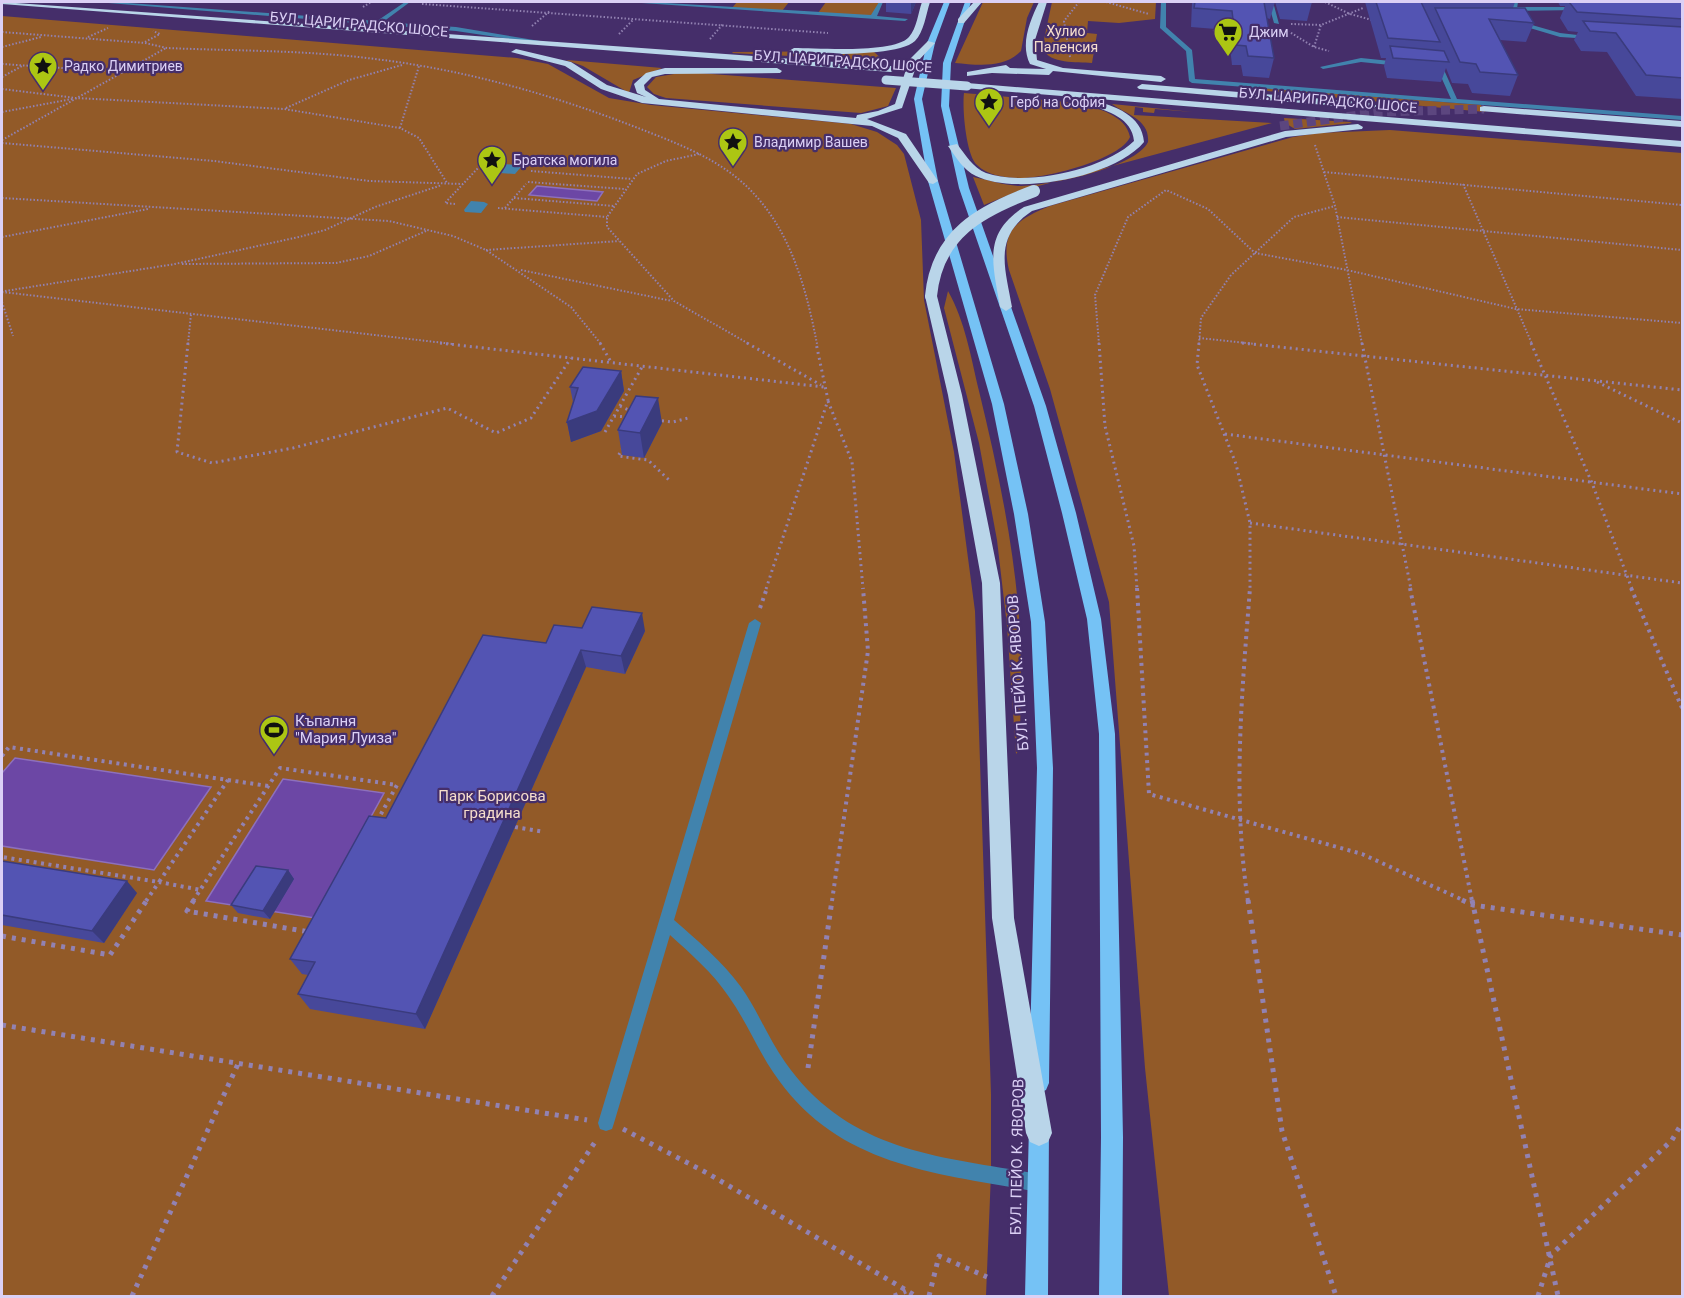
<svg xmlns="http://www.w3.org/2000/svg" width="1684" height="1298" font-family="Roboto,sans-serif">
  <rect width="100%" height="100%" fill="#452e6a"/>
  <path fill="#925a28" d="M737,2H789L782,11L732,8Z
    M826,2H881L873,17L818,13Z
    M983,2H1034L1027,18L1021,51C1004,69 977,65 955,63Z
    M1052,2H1156L1155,19L1119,23L1088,21L1087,33L1097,34L1092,63C1076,62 1051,64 1042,49Z
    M2,16L517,58L548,64L609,98L651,105L851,124L877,132L897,145L904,154L921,220L924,300L954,452L975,611L991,1094V1173L986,1296H2Z
    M873,51L884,61L732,53L733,52Z
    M566,60H567L662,68L633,80L629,93L583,66Z
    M686,72L896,88L888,106L861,113L666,98L654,94L647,87L656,77Z
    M1253,87L1481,105L1485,112L1267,91Z
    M964,93L1078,103C1097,108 1126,115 1130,137C1121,159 1049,177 1025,178C1009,178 989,177 977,165C966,155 962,108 964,93Z
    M1112,104L1193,112L1155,109L1154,113L1143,112V108L1135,107L1134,115L1272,123L1016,192L984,205L973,177C989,180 1003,185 1019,186C1047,186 1136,168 1148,142C1150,119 1125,114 1112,104Z
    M1284,118L1350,122L1352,123L1295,129L1285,123Z
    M1390,130L1682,153V1296H1169L1145,1068L1109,602L1050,389L1009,270C1000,232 1015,220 1050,206L1293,137L1319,133Z
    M948,291C965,321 971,357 979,391C998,469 1015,550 1020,630C1022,670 1020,710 1020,749L1016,754L1007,626L997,540L979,443L944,308Z"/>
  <path fill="#6c47a5" stroke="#8d70bd" stroke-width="1.5" d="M537,186L603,192L597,201L529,195Z
    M15,758L211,787L154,870L2,846V773Z
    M283,779L384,793L315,918L206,901Z"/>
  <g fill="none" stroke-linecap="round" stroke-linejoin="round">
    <path stroke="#5c467f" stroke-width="9" stroke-dasharray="9 4.5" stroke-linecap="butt" d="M1280,126L1381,112L1484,109"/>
    <path stroke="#9282b2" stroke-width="2" stroke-dasharray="1.5 2" stroke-linecap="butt" d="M1106,2L1149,14
      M1325,2L1350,14L1372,20
      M422,4L828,33
      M363,7L371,2
      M1291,24L1321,25
      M532,26L550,11
      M1213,31L1227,29
      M1288,31L1314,47L1329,51
      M2,32L145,43L167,48C236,51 306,50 375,59C466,70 553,95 638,128C679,144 725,161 755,195C792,235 807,292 817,344
      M619,34L633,20
      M88,37L108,28
      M710,39L723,24
      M145,42L160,34L153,31
      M2,47L41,37
      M1314,47L1321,25L1363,8
      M1070,57L1064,21L1079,2
      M2,64L123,72
      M2,77L22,66
      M2,89L76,98L284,109L400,128L419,138L447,183
      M286,108L349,80L402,65
      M2,112L72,99
      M400,128L419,66
      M2,140L166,48
      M2,143L214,161L369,181L463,184
      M1315,145L1335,206L1362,344
      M699,154L666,161L637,174L607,217V227L674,301L749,344
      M531,171L632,179
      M1324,172L1682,205
      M528,182L624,189
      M1463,184L1532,344
      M2,198L389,221L453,236L486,250L571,307L601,344
      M514,198L614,206
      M455,204L445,203L479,167L490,168
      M498,208L607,217
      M505,208L526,184
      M1337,217L1682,250
      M2,237L148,209
      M486,250L619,241
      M182,264L336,263L369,256L426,231
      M521,270L672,301
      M5,291L175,264L299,237L325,230L375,207L442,185
      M2,292L453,344
      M2,302L13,336
      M1199,338L1256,344
      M188,344L191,314
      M1099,344L1095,295L1128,217L1166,190L1208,209L1255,253L1347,270L1516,309L1682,323
      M1199,344L1201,318L1231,275L1294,217L1335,206"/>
    <path stroke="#9282b2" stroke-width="3" stroke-dasharray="2 4" stroke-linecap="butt" d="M188,343L177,452L212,463L293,448L447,408L496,433L531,418L571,358
      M440,343L824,387
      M600,343L611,362
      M747,343L821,385
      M1099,343L1105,426L1134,546L1137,589
      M1199,343L1197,365L1236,464L1250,523V589
      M1242,343L1682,390
      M1362,343L1411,589
      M1531,343L1592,483L1632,589
      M1597,382L1682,423
      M828,401L852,462L863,589
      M620,406L633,412
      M614,416L628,417
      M656,420L673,422L688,418
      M605,432L642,367
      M1225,434L1682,494
      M623,448L618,456L648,460L669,480
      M1250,523L1682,583
      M766,589L828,400L816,343"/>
    <path stroke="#9282b2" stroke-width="4" stroke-dasharray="3 4.5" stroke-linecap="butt" d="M1137,588L1149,794L1362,854L1465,901
      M1410,588L1472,901
      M1631,588L1682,708
      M760,608L767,588
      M2,756L9,747L228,780L159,882L2,857
      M228,780L268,786
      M515,827L544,832
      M146,901L159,882L201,890
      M193,901L280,768L397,785L333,901
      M832,901L868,651L863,588
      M1248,901C1232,797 1242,692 1250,588"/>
    <path stroke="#9282b2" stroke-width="5" stroke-dasharray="4 6" stroke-linecap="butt" d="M194,900L187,911L315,933L333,900
      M1248,900L1282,1131L1336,1296
      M1462,900L1473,905L1682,935
      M1472,900L1558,1296
      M2,936L110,955L147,900
      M2,1025L587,1120
      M808,1068L832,900
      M623,1129L707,1173L916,1296
      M132,1296L238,1064
      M492,1296L597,1139
      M894,1296L906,1291
      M929,1296L939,1256L987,1277
      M1538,1296L1551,1255L1672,1140L1682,1123"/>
    <path fill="#4183ad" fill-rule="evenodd" d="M1268,2H1273L1279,24L1274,23Z
      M1579,7L1581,10L1514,11L1511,9L1514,7Z
      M1361,58L1400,62L1403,64L1400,66L1361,62L1323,69L1320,67Z
      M755,619L761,623L674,920C698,941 722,961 741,987C758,1011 768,1038 785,1062C849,1153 939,1156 1038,1174L1044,1177L1047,1183L1044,1189L1038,1192C936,1173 836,1167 773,1072C757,1048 746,1021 729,997C713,973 691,954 670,935L614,1123L612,1129L606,1131L600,1129L598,1123L749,623Z"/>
    <path fill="#4183ad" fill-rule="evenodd" d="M96,2H114L377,21L405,2H410L383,22L456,27L546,42L543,44L456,31Z
      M627,2H649L871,15L879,2H883L877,16L908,19L905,21Z
      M1161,2H1166V27L1192,50L1195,79L1451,99L1434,61L1437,59L1440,61L1457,99L1682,116V120L1192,83L1189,81L1186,51L1160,28Z
      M1512,2H1518L1515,22L1512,24L1509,22Z
      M1518,21L1560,33L1595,37L1592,39L1560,37L1516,24Z
      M504,164L517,165L521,167L515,174L500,173L499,171Z
      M471,201L484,202L488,204L481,213L465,212L464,210Z"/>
    <path fill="#75c2f5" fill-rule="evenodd" d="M944,2H950L935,43L922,99L938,181L1004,404L1028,514L1045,622L1053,768L1049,1083L1046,1090L1039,1093L1032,1090L1029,1083L1037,768L1031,622L1014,514L992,404L928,181L914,99L927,43Z
      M965,2H971L951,63L949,106L969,188L1046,406L1076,513L1101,619L1115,734L1123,1137L1122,1296H1099L1101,1137L1099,734L1087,619L1062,513L1034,406L959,188L941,106L943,63Z
      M1039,1115L1046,1118L1049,1125L1048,1296H1025L1029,1125L1032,1118Z"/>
    <path fill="#b9d5e9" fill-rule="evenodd" d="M2,2L891,66L896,69L891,72L2,4Z
      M922,2H930C926,14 924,32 915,41C898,57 818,54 794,54L789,51L794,48C817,48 894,54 909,37C917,28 918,13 922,2Z
      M974,2H982L964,23H958V19Z
      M1039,2H1047L1035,40L1037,60L1063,68L1161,76L1166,79L1161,82L1053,71L1049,75L992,73L967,76V72L1006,65L1010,68L1046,69L1030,64C1020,44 1030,21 1039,2Z
      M928,41L935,43L918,61L902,108L867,119L906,134L938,181L933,184L929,183L898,138L872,126L642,103L601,89L565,66L511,52L516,49L571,62L607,85L646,97L637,93L634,84L646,73L665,68H777L782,71L780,73L665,74L652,77L644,85L645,90L659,99L856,118L857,115L878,111L895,104L909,60Z
      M967,83L1682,141V147L964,88L962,86Z
      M1142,84L1372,103L1377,106L1372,109L1139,89L1137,87Z
      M1092,100C1115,106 1142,115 1144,142C1115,177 1017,196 976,176C963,170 956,157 948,146L957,144C965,154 973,168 986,173C1025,187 1104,170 1134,141C1132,118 1108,111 1089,105L1087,103Z
      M1484,106L1682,121V127L1480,111V107Z
      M1358,124L1363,127L1362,129L1286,137L1032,211C993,237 1005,267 1012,307L1006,311L1000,307C993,264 982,234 1024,207L1285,131Z
      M931,292L937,296L962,395L1000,583L1014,918L1052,1133L1048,1142L1039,1146L1030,1142L1026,1133L992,918L982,583L948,395L925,296Z"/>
    <path stroke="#b9d5e9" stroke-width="9" d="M886,80L967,86"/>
    <path stroke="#b9d5e9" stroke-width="12" d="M931,296C937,234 980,211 1034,191"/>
  </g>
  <path fill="#47489a" d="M886,2H916L911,14L886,12Z
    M1192,2H1312L1307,21L1280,19L1275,2L1270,19L1267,18L1274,58L1269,78L1243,76L1241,65H1232L1228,30L1191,27Z
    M1365,2H1515L1513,8L1534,23L1526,42L1500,40L1518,75L1510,96L1472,93L1468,84L1452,83L1446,68L1441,82L1387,78L1384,66L1386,58H1381Z
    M1558,2H1680L1683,3V99L1636,96L1607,52L1581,51L1574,40L1578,32L1568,31L1560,18L1565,6H1560Z
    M621,371L624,391L601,431L571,442L567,422L573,402L570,387Z
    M662,423L644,458L622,455L618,430Z
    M645,631L625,674L586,667L425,1029L310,1009L298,994L308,975L302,974L290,959L386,818L546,643Z
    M2,861L137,893L104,943L2,925Z
    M288,870L294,879L270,919L238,913L231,905Z"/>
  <path fill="#3a3b7d" d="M911,2H916L911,14Z
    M621,371L624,391L601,431L571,442L567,422Z
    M658,398L662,423L644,458L640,433Z
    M642,613L645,631L625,674L621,656Z
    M581,650L586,667L425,1029L416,1014Z
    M288,870L294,879L270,919L263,911Z
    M127,881L137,893L104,943L92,931Z"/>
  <path fill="#5354b3" stroke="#3a3b7d" stroke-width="1.5" d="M1195,2H1264L1274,58L1248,56L1246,46L1236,45L1232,11L1194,8Z
    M1376,2H1421L1440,42L1388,38Z
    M1569,2H1680L1683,3V19L1577,12Z
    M1435,8H1525L1534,23L1489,19L1518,75L1480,72L1476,64L1460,62Z
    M1583,21L1683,27V78L1646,75L1616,33L1590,31Z
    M1390,46L1444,51L1449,62L1393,58Z
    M583,367L621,371L597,411L567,422L578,388L570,387Z
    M636,396L658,398L640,433L618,430Z
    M592,607L642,613L621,656L581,650L416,1014L298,994L315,962L290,959L369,816L386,818L483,635L546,643L554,625L582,628Z
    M2,861L127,881L92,931L2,915Z
    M256,866L288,870L263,911L231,905Z"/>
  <defs>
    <g id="supermarket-pin" transform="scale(1.5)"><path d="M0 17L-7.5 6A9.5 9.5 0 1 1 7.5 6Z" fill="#acc613" stroke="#452e6a"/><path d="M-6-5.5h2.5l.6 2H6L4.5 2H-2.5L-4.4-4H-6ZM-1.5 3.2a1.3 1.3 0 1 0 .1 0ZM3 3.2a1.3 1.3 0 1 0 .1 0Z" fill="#111"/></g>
    <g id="sight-pin" transform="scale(1.5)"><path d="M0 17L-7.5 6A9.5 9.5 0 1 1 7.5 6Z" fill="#acc613" stroke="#452e6a"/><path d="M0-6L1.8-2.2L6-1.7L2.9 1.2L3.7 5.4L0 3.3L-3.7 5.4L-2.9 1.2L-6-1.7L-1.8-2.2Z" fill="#111"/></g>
    <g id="stadium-pin" transform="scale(1.5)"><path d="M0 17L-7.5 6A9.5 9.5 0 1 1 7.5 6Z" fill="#acc613" stroke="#452e6a"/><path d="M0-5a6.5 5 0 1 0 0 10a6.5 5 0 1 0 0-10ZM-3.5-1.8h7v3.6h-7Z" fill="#111"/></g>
  </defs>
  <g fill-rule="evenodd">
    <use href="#supermarket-pin" x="1228" y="32"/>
    <use href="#sight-pin" x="43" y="66"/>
    <use href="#sight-pin" x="989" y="102"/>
    <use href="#sight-pin" x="733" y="142"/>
    <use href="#sight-pin" x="492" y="160"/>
    <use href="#stadium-pin" x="274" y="730"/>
  </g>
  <g text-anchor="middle" stroke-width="4.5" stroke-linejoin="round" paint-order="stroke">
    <g font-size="14" fill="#dbd0f5" stroke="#452e6a">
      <text transform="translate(359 24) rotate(5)" y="5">БУЛ. ЦАРИГРАДСКО ШОСЕ</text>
      <text transform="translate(843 61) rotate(4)" y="5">БУЛ. ЦАРИГРАДСКО ШОСЕ</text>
      <text transform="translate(1328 100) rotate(5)" y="5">БУЛ. ЦАРИГРАДСКО ШОСЕ</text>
    </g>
    <g font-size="14" fill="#f6decc" stroke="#452e6a">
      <text x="1066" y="36">Хулио<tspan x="1066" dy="16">Паленсия</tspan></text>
    </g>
    <g font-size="14" fill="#dbd0f5" stroke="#452e6a" text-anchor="start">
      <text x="1249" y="37">Джим</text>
      <text x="64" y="71">Радко Димитриев</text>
      <text x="1010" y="107">Герб на София</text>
      <text x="754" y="147">Владимир Вашев</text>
      <text x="513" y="165">Братска могила</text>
    </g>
    <g font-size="15" fill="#dbd0f5" stroke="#452e6a">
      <text transform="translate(1018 673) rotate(-94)" y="5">БУЛ. ПЕЙО К. ЯВОРОВ</text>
      <text transform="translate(1017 1157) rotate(-89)" y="5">БУЛ. ПЕЙО К. ЯВОРОВ</text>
    </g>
    <g font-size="15" fill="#dbd0f5" stroke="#452e6a" text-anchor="start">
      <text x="295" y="726">Къпалня<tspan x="295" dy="17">"Мария Луиза"</tspan></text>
    </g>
    <g font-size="15" fill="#f6decc" stroke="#452e6a">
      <text x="492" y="801">Парк Борисова<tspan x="492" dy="17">градина</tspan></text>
    </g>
  </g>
  <rect width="1684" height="1298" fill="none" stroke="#dbd0f5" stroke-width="6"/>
</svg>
